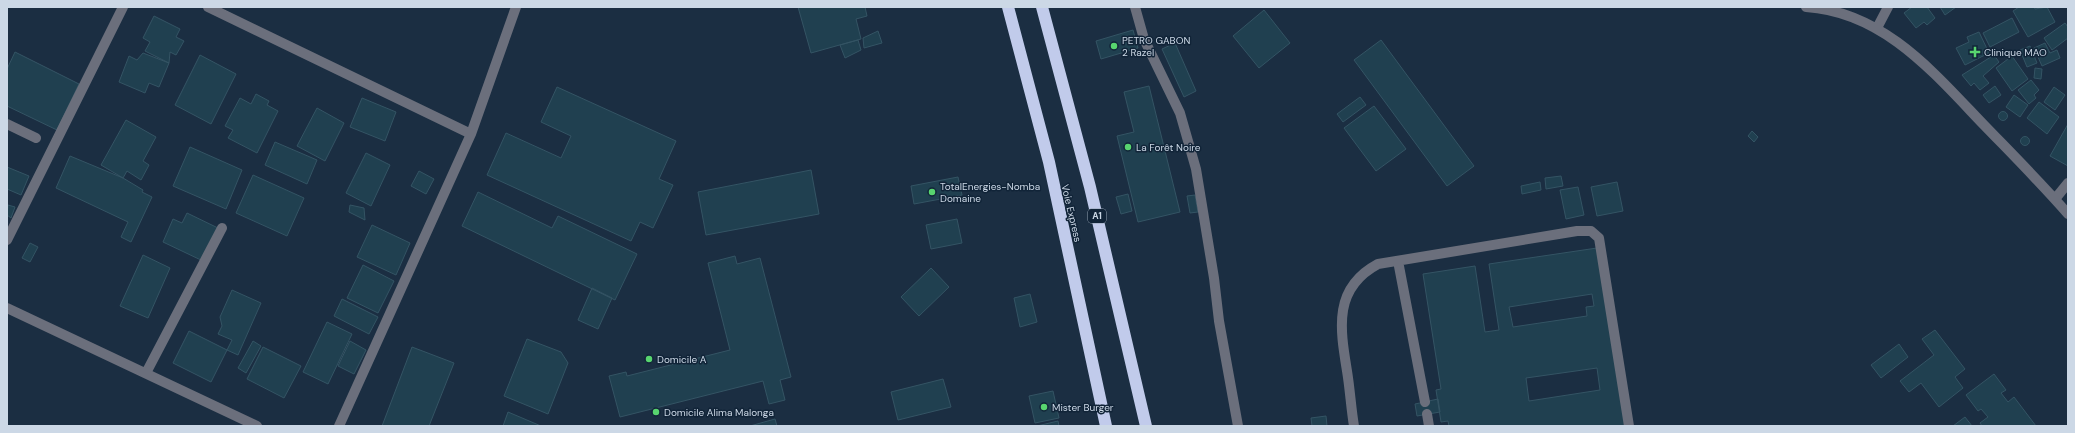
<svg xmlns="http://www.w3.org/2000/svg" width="2075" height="433" font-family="'DM Sans',sans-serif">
  <rect width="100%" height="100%" fill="#1b2e42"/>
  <path fill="#204050" stroke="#345464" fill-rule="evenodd" d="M798,7H865L867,16L856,19L861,39L811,53Z
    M1912,7H1927L1935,18L1927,25L1924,22L1916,28L1904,13Z
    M1940,7H1956L1945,15Z
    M2019,7H2034L2035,9L2047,7L2055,22L2028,37L2013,11Z
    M1264,10L1290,43L1259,68L1233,36Z
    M154,16L180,29L176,37L184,41L176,55L170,52L169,63L145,51L150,42L143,38Z
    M2012,18L2019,32L1990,47L1983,33Z
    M2065,23L2068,27V38L2052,50L2044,38Z
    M1133,30L1138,48L1101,59L1096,41Z
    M878,31L882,43L864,48L863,38Z
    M1979,32L1989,53L1965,65L1956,48L1969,42L1967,37Z
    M858,40L861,50L845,58L840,45Z
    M1381,40L1474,166L1447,186L1354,60Z
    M1175,43L1196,91L1184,97L1162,49Z
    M2045,43L2050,53L2057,50L2060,58L2042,66L2034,48Z
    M2030,46L2037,63L2027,67L2020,50Z
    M15,52L79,84L57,130L7,106V69Z
    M143,53L169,63L159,87L149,83L145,93L119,82L129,56L137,60Z
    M200,55L236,74L211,124L175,105Z
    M1994,55L1999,62L1983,76L1989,83L1980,90L1974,83L1971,86L1962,75Z
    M2012,56L2028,79L2012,91L1996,68Z
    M2035,68L2042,69L2041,79L2034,78Z
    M2031,80L2039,90L2034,95L2036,98L2029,104L2018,90Z
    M1149,86L1180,212L1138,222L1117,136L1134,132L1124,92Z
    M1995,86L2001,95L1989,103L1983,95Z
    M557,87L676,141L659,179L673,185L653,228L640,222L631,241L487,175L506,133L561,158L571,136L541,122Z
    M2054,87L2065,95L2055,110L2044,102Z
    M256,94L269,101L267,105L278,111L257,153L228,138L233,130L225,126L240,98L251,104Z
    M2014,95L2028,105L2020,117L2006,107Z
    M1360,97L1366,105L1343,122L1337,114Z
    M362,98L396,112L385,141L350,127Z
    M2039,102L2059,117L2047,134L2027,118Z
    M1374,106L1406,149L1376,171L1344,128Z
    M317,108L344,123L325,161L297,146Z
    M1998.5 116a4.5 4.5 0 1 1 9 0a4.5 4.5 0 1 1-9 0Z
    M126,120L156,137L143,161L149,165L141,180L127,171L123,178L101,165Z
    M2068,124V166L2050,156Z
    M1752,131L1758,137L1754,142L1748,136Z
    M2020.5 141a4.5 4.5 0 1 1 9 0a4.5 4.5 0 1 1-9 0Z
    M275,142L317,160L307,184L265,165Z
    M190,147L242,170L226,209L173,186Z
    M366,153L390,165L371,206L346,193Z
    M70,156L123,178L143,190L142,192L152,197L131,242L121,237L128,222L56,188Z
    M7,167L29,176L21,195L7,189Z
    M811,170L819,214L706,235L698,192Z
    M419,171L434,179L426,194L411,186Z
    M253,175L304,198L287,236L236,213Z
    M1561,176L1563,186L1546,189L1545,178Z
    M958,177L962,195L914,204L911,186Z
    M1540,182L1541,190L1522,194L1521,186Z
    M1617,182L1623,211L1597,216L1591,187Z
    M1578,187L1584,215L1566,219L1560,190Z
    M478,192L552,228L558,216L637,254L615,300L462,226Z
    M1128,194L1132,211L1121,214L1116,197Z
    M1195,195L1198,212L1190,213L1187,196Z
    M8,205L15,207L11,218L7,215Z
    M350,205L364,208L365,220L349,212Z
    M187,213L218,228L203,261L163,242L173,219L182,223Z
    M957,219L962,243L931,249L926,225Z
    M372,225L410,243L396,275L357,257Z
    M30,243L38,247L30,262L22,258Z
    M1597,248L1625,426H1449L1448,421L1441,422L1436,390L1441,389L1423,274L1475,266L1485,332L1499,330L1489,264ZM1592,294L1594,306L1586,307L1587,316L1513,327L1509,307ZM1597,368L1600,390L1529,401L1526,378Z
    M143,255L170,268L148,318L120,306Z
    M735,256L737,264L760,258L791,377L780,380L785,400L769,404L763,381L620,417L609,376L626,372L627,376L730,350L708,263Z
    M363,265L394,281L378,313L347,298Z
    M931,268L949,287L919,316L901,297Z
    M592,288L612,298L598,329L578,320Z
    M232,290L261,303L238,355L227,350L232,340L218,334L222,326L220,317Z
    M1030,294L1037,322L1020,327L1014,298Z
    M342,299L378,317L369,334L334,316Z
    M327,322L352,334L328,384L303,372Z
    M1935,330L1965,369L1955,377L1963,388L1939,407L1921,383L1909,392L1900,381L1934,355L1922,339Z
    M189,331L227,350L211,382L173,363Z
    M527,339L561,352L568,363L548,414L504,396Z
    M253,341L261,346L246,373L238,368Z
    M350,341L366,350L354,374L338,366Z
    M1899,344L1908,357L1881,378L1871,365Z
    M263,347L301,366L284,398L247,379Z
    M412,347L454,363L429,426H382Z
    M1994,374L2006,390L2001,393L2008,402L2014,397L2036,426H1982L1980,423L1988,417L1981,409L1978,411L1966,395Z
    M943,379L951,407L898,420L891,392Z
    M1053,391L1059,418L1035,423L1029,396Z
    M1438,399L1440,412L1417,416L1415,404Z
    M508,412L541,426H503Z
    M1326,416L1327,426H1312L1311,418Z
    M1965,417L1972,426H1953Z
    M775,419L777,426H750Z
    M1058,421L1059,426H1037Z"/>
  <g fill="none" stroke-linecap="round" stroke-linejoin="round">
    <path stroke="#6b6f7c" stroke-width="10" d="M208,7L471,134
      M1135,7L1144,39L1180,113L1196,169L1214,278L1219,321L1238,426
      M1806,7C1884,12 1934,73 1984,125C2012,154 2041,183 2068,214
      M1877,28L1888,7
      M7,124L36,138
      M2055,199L2068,183
      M7,240L123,7
      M1398,261L1425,402
      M7,308L257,426
      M146,373L222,228
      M1427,414L1429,426
      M339,426L471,134L516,7
      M1354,426C1351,408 1350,389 1347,371C1340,328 1333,288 1378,264L1577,231H1591L1599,238L1629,426"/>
    <path stroke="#c1cbeb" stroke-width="12" d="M1008,7L1049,162L1106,426
      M1042,7L1090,187L1146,426"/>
  </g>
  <g fill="#58d56f" stroke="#112438" stroke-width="1.5">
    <circle cx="1114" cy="46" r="4"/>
    <path d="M1973 46h4v4h4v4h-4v4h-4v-4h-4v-4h4z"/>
    <circle cx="1128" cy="147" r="4"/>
    <circle cx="932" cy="192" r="4"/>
    <circle cx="649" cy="359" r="4"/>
    <circle cx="1044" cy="407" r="4"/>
    <circle cx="656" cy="412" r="4"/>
  </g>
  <g text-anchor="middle" stroke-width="3" stroke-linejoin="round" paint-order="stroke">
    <rect fill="#112438" stroke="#94a2b2" stroke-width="1" x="1088" y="209" width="18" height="14" rx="3"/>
    <g font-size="9" font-weight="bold" fill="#ccd8e6">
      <text x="1097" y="219">A1</text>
    </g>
    <g font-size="10" fill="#ccd8e6" stroke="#112438" text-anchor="start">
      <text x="1122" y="44">PETRO GABON<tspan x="1122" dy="12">2 Razel</tspan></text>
      <text x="1984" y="56">Clinique MAO</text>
      <text x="1136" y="151">La Forêt Noire</text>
      <text x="940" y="190">TotalEnergies-Nomba<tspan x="940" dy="12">Domaine</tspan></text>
      <text x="657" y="363">Domicile A</text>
      <text x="1052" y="411">Mister Burger</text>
      <text x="664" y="416">Domicile Alima Malonga</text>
    </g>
    <g font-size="10" fill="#ccd8e6" stroke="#112438">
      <text transform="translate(1072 213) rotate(77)" y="4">Voie Express</text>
    </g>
  </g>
  <rect width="2075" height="433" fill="none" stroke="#ccd8e6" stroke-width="16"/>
</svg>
